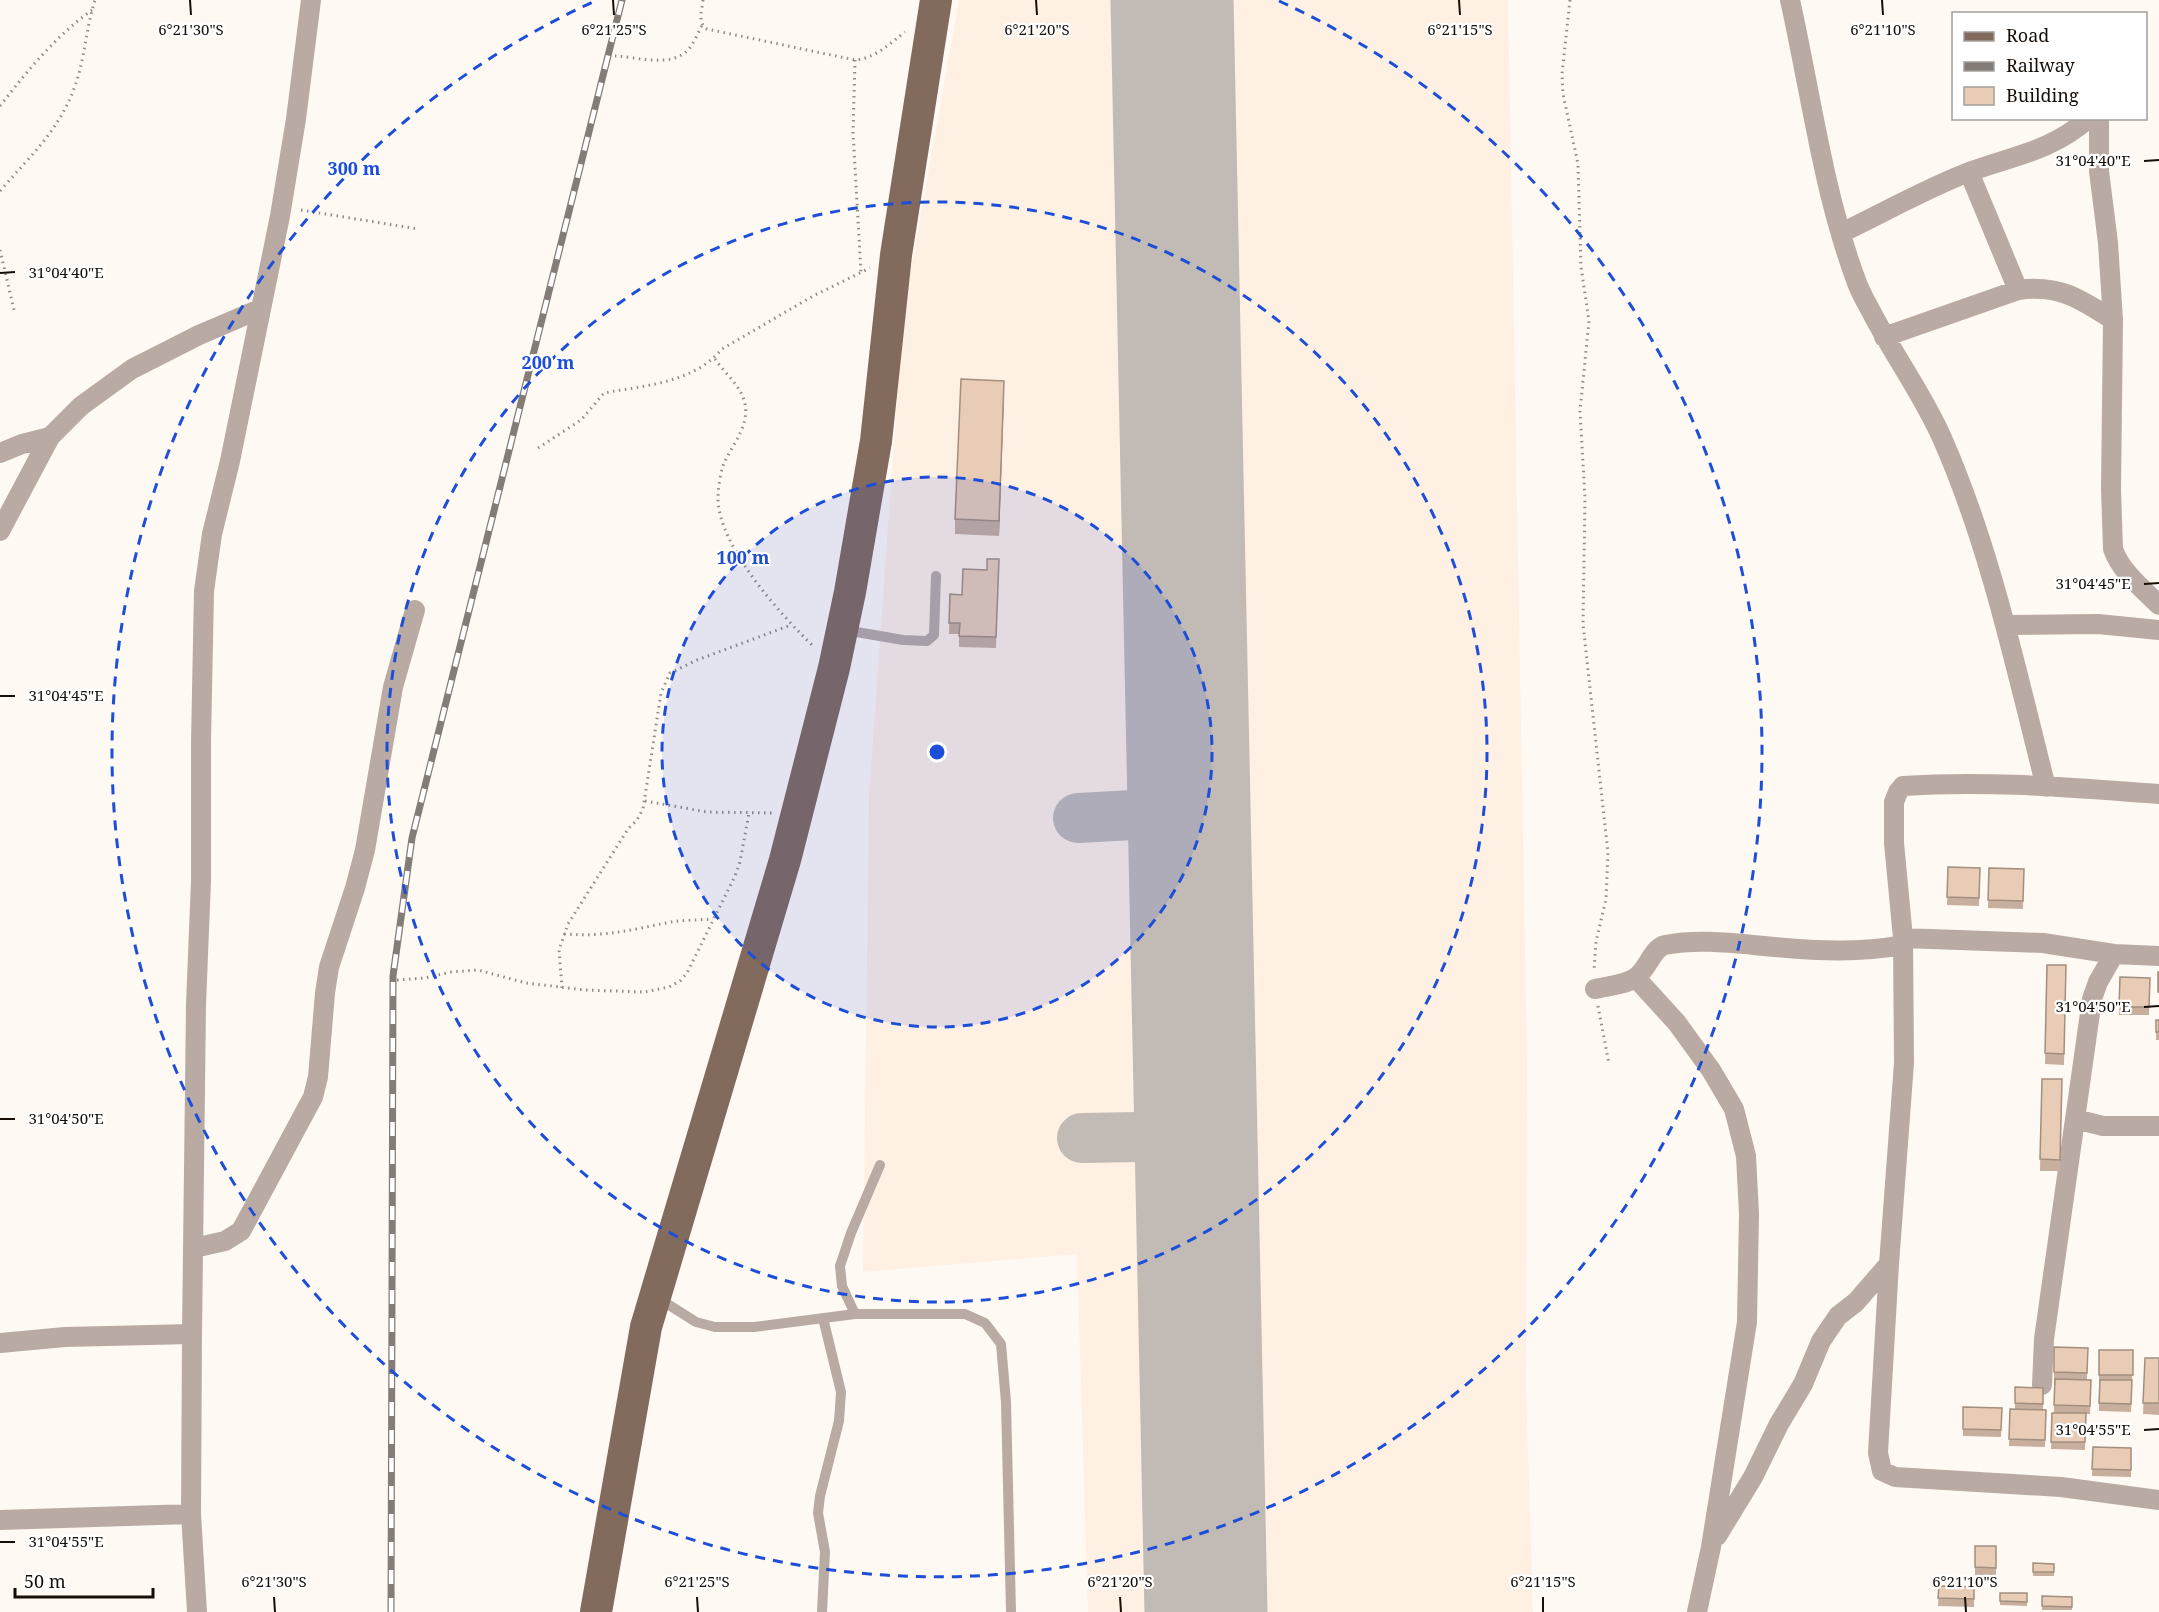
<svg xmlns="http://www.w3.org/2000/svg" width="2159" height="1612" font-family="'Noto Serif',serif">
  <rect width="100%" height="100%" fill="#fff9f4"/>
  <path fill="#fff0e4" d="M959,0H1508L1527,1059L1526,1388L1533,1612H1088L1077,1254L863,1272L869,796L903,314Z"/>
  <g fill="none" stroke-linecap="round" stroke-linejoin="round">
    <path stroke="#c2bab5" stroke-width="50" d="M1078,818L1190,812
      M1082,1138L1196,1136"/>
    <path stroke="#c2bab5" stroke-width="123" d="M1172,0L1206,1612"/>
    <path stroke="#928b84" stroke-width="3" stroke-dasharray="1.5 4.5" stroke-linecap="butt" d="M703,0C702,11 697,22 707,29L855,60C876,58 889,44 905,32
      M1570,0L1562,74L1563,94L1578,164L1581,267L1589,321L1580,411L1585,498L1583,624L1608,853L1606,899L1596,942L1594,970
      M615,56C638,57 670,68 688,50C694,43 698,33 702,25
      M855,60L853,132L861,272
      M0,106C28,70 55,37 92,10
      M0,191C30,156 59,131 75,86C85,58 86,28 95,0
      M301,210L418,229
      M0,250L14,310
      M715,359C723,371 737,383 742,395C754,420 734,442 724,463C720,474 718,488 718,499C719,547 781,615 814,647
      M538,448L581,420L604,393C645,385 692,384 722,349L813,296L870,268
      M645,801L707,812L773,813
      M564,934C607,937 630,930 671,922C684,920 699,920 713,919
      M397,980L425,978L451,972L478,970L526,983L585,990L645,992L669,987L680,981L687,973L735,876L740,862L749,813
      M562,988L559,950L568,924L628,829L637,820L643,809L661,693L670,673L697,660L791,625
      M1598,1006L1609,1064"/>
    <path stroke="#b9aba3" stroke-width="10" d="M845,630L903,640L927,641L934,635L936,576
      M658,1298L696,1322L715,1327H754L855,1314H965L985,1323L1001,1344L1006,1402L1011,1612
      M855,1314L842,1286L840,1266L851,1233L880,1165
      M822,1612L825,1552L818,1513L820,1496L839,1421L841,1392L823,1318"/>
    <path stroke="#b9aba3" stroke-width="20" d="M1790,0C1811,94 1823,192 1857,283C1861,294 1868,305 1873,315C1895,357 1923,395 1942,438C1991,549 2016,670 2046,787
      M2099,118V171L2108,243L2113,320L2111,489L2113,549C2121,572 2142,588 2159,605
      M1969,172L2018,290
      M1841,233C1883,213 1925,189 1969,172C2015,155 2050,152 2089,118
      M1884,337L2018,290C2058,284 2081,299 2113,320
      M0,453L22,444L50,437
      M0,531L50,437L81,406L132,369L199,335L260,309
      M2006,625L2098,624L2159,630
      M2159,794C2074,788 1988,780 1903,786L1898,792L1894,802V843L1903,938L1904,1063L1889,1264L1878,1453L1882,1471L1895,1477L2061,1487L2159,1500
      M1903,938L2043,943L2114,954L2159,956
      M1636,978L1677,1023L1711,1070L1734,1109L1746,1156L1749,1214L1747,1322L1711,1547L1697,1612
      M1595,989C1608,986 1624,985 1635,978C1648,970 1652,948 1665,945C1701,938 1739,944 1775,947C1818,951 1860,953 1903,945
      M2075,1119L2103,1126H2159
      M194,1248L225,1241L241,1231L313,1097L318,1077L325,993L329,967L355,888L365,850L393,687L415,610
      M0,1343L65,1337L192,1334
      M2042,1385L2044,1339L2092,999L2098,982L2114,954
      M0,1520L191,1514
      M1717,1536L1753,1477L1779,1424L1803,1384L1821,1341L1838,1316L1856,1302L1889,1264
      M197,1612L191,1514L192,1334L196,1005L201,881V741L204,591L212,534L230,461L280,216L296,119L311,0"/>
    <path stroke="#826a5d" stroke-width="32" d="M596,1612L646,1327L785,860L834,668L850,592L876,441L896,255L936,0"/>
    <g stroke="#847c76" stroke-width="7">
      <path id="rail" d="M391,1612L393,976L412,838L622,0"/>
    </g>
    <use href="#rail" stroke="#fff" stroke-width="4.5" stroke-dasharray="14" stroke-linecap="butt"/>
  </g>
  <path fill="#c8af9d" d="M1004,396L999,536L955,534V519Z
    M999,559L996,648L959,647V634H949L950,594L962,595L987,570Z
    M1948,867L1980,868L1979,906L1947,905Z
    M1989,868L2024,869L2023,909L1988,908Z
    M2047,965H2066L2064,1065L2045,1064Z
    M2120,977L2150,978L2149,1015H2119Z
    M2156,1020H2159V1040H2156Z
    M2042,1079H2062L2060,1171H2040Z
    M2054,1347L2088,1348L2087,1380H2091L2090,1414H2086L2085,1450L2051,1449L2052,1413H2054Z
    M2099,1350H2133L2131,1412L2099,1411Z
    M2145,1358H2159V1415L2143,1414Z
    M2015,1387L2043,1388V1410H2046L2045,1447L2009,1446L2010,1409H2015Z
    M1963,1407L2002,1408L2001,1437L1963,1436Z
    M2093,1447L2131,1448V1477L2092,1476Z
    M1975,1546H1996V1575H1975Z
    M2033,1563L2054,1564V1576H2033Z
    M1939,1586L1974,1587V1607L1938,1606Z
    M2000,1593H2027V1606L2000,1605Z
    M2042,1596L2072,1597V1610H2042Z"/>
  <path fill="#a28f7f" d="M1004,381V396L999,536V521Z"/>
  <path fill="#e8ccb6" stroke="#a28f7f" stroke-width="1.5" d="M961,379L1004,381L999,521L955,519Z
    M987,559H999L996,637L959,636L960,623H949L950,594L962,595L963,569L987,570Z
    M1948,867L1980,868L1979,898L1947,897Z
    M1989,868L2024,869L2023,901L1988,900Z
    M2047,965H2066L2064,1054L2045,1053Z
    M2158,972H2159V992H2158Z
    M2120,977L2150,978L2149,1007H2119Z
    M2156,1020H2159V1032H2156Z
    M2042,1079H2062L2060,1160L2040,1159Z
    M2054,1347L2088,1348L2087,1373L2054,1372Z
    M2099,1350H2133V1375H2099Z
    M2145,1358H2159V1403H2143Z
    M2055,1379L2091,1380L2090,1406L2054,1405Z
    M2100,1380H2132L2131,1404L2099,1403Z
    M2015,1387L2043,1388V1404L2015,1403Z
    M1963,1407L2002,1408L2001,1430L1963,1429Z
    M2010,1409L2046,1410L2045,1440L2009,1439Z
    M2052,1413H2086L2085,1442H2051Z
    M2093,1447L2131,1448V1470L2092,1469Z
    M1975,1546H1996V1568L1975,1567Z
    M2033,1563L2054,1564V1572H2033Z
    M1939,1586L1974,1587V1599L1938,1598Z
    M2000,1593H2027V1602L2000,1601Z
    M2042,1596L2072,1597V1607L2042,1606Z"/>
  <path fill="none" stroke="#170e06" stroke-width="2" d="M190,0L191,15M613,0L614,15M1036,0L1037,15M1459,0L1460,15M1882,0L1883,15M2144,161L2159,160M0,273L15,272M2144,584L2159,583M0,696H15M2144,1007L2159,1006M0,1119H15M2144,1430L2159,1429M0,1542H15M274,1597L275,1612M697,1597L698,1612M1120,1597L1121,1612M1543,1597V1612M1965,1597L1966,1612"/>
  <circle cx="937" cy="752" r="275" fill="#1d4ed8" fill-opacity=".12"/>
  <g fill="none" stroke="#1d4ed8" stroke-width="3" stroke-dasharray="10 8">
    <circle cx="937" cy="752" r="275"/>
    <circle cx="937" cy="752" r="550"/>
    <path d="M1279 1A825 825 0 1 1 595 1"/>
  </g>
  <g font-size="15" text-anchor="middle" fill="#170e06" stroke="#fff" stroke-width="4.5" stroke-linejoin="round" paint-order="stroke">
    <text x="191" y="35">6°21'30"S</text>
    <text x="614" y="35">6°21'25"S</text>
    <text x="1037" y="35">6°21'20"S</text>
    <text x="1460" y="35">6°21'15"S</text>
    <text x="1883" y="35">6°21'10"S</text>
    <text x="2093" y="166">31°04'40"E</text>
    <text x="66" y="278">31°04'40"E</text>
    <text x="2093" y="589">31°04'45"E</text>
    <text x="66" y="701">31°04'45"E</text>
    <text x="2093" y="1012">31°04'50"E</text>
    <text x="66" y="1124">31°04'50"E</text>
    <text x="2093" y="1435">31°04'55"E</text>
    <text x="66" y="1547">31°04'55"E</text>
    <text x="274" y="1587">6°21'30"S</text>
    <text x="697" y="1587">6°21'25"S</text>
    <text x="1120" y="1587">6°21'20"S</text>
    <text x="1543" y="1587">6°21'15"S</text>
    <text x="1965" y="1587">6°21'10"S</text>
  </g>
  <circle cx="937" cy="752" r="9" fill="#1d4ed8" stroke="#fff" stroke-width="3"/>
  <g font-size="18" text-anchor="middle" font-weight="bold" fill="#1d4ed8" stroke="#fff" stroke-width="4.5" stroke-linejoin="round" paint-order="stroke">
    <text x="354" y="175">300 m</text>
    <text x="548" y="369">200 m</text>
    <text x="743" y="564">100 m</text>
  </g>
  <rect x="1952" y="12" width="195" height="108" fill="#ffffff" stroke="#a29f9b" stroke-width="1.5"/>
  <rect x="1964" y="32" width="30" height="9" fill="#826a5d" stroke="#a29f9b" stroke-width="1.5"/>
  <text x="2006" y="42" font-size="18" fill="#170e06">Road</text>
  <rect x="1964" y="62" width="30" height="9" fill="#847c76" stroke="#a29f9b" stroke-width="1.5"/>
  <text x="2006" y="72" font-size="18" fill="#170e06">Railway</text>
  <rect x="1964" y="87" width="30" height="18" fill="#e8ccb6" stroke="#a29f9b" stroke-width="1.5"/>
  <text x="2006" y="102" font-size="18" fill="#170e06">Building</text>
  <path d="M15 1588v9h138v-9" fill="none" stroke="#170e06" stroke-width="3"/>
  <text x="24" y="1588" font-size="18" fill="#170e06" stroke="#ffffff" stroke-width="4.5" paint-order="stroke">50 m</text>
</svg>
